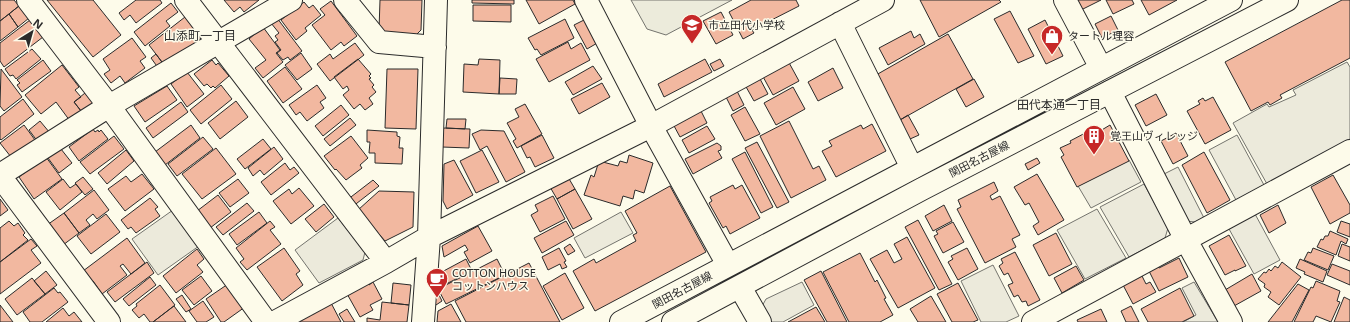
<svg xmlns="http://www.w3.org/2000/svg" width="1350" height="322" font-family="'Noto Sans','Noto Sans JP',sans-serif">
  <rect width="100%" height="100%" fill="#fdfbea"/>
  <path fill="#ecebdb" stroke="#74746e" d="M631,0H732L666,35L647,29Z"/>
  <path fill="#eceadb" stroke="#74746e" d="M1347,62L1350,67V139L1267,184L1233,123L1267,104L1269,107L1296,95L1293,90Z
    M1237,135L1264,185L1236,200L1209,150Z
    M1129,160L1141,182L1091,208L1078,186Z
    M1178,167L1204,218L1195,222L1186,221L1162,175Z
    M1144,184L1168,228L1165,238L1129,257L1100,207Z
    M1097,209L1126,258L1085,279L1057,230Z
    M173,210L199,246L158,275L132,239Z
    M621,212L633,233L585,258L574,238Z
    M1255,214L1280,260L1254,274L1229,229Z
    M338,218L365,252L363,260L319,283L295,250Z
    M993,265L1019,316L1006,322H981L961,281Z
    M802,282L814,305L783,322H769L761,308L766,299Z
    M1194,282L1218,322H1183L1196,315L1182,288Z"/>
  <path fill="#f2b8a0" stroke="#2b2b2b" d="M0,0H14L19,6L0,21Z
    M47,0H93L121,35L93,57Z
    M136,0H160L162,3L136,23L130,15L124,20L119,13Z
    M224,0H259L244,12L240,7L234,12Z
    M380,0H422L421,30L416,35L383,33L379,30Z
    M472,0H514V4L472,3Z
    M526,0H573L575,4L539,24Z
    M751,0H796L799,6L752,30L754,33L743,39L729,12Z
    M920,0H999L1001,2L939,37Z
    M1076,0H1101L1081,10Z
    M1106,0H1132L1134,4L1113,14Z
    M1141,0H1177L1149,15Z
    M1342,0H1350V58L1280,95L1282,98L1270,105L1268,102L1251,111L1225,62Z
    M331,1L357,36L344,46L341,42L331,50L312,25L325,15L320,9Z
    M304,2L309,8L313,5L321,15L305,28L307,31L296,40L281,20Z
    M171,3L178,12L166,21L170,26L145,46L134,32Z
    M20,5L29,18L18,27L9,14Z
    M473,5H511V22L473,21Z
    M1010,11L1034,56L1018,63L994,19Z
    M721,12L733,35L716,44L703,21Z
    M9,14L18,27L0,41V21Z
    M1111,16L1118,30L1102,38L1095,24Z
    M185,17L201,38L165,66L149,45Z
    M277,18L302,51L290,60L288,57L283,60L277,53L281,50L275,42L278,40L275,36L279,33L271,23Z
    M565,19L574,38L541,55L537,49L535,50L528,38Z
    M586,19L599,42L587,49L574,25Z
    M30,20L43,37L4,67L0,61V43Z
    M1045,20L1063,56L1046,64L1028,29Z
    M263,27L280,50L276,53L283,62L263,78L255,68L266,60L249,39Z
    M911,31L914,38L920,34L925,44L888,65L879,48Z
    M948,34L973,79L900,120L876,75Z
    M132,38L146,57L140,61L145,68L125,83L120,76L111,83L104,74L110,70L103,59Z
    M568,42L571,49L581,43L590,60L549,82L536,59Z
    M355,43L364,55L330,81L317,64L330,54L333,59Z
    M32,49L41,59L16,79L13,75L10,76L5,69Z
    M301,53L312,69L297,80L285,65Z
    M156,54L164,65L159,69L151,58Z
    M358,59L371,74L369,76L371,78L369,79L374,85L372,87L376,92L369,98L373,104L365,110L360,104L354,109L343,95L349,90L347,86L343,89L334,77Z
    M479,59L500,60L499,94L463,92L464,64L478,65Z
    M705,59L712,72L664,97L658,84Z
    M720,59L724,66L714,71L710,64Z
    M787,59L799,81L773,95L761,73Z
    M43,60L51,71L22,92L17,85L20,83L17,80Z
    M212,60L216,65L218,63L229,76L215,88L213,86L211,88L207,84L204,86L194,74Z
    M62,65L79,87L75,90L81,97L74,102L82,112L70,121L56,102L41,114L25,95Z
    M593,66L602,79L573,95L565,82Z
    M285,67L302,89L283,103L267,81Z
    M833,68L843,88L818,101L808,82Z
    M1,69L22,97L4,111L0,106Z
    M387,69H418L416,129L385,128Z
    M187,72L204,94L187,107L171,84Z
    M759,77L768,94L754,101L745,85Z
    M500,78L517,79L516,94H499Z
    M974,79L984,97L966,107L956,89Z
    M602,83L610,97L579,114L571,99Z
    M221,85L232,99L201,124L190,110Z
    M317,85L326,98L320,102L324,108L307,121L300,112L296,115L289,105Z
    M167,86L177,100L145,122L134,106Z
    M735,87L744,105L733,111L724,93Z
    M793,87L805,109L776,125L764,103Z
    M85,93L93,102L90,105L93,108L84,115L74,102Z
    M1156,94L1167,115L1146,126L1135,105Z
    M1213,97L1231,130L1205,144L1187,111L1200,104L1198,101L1203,98L1205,101Z
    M23,99L34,114L1,140L0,139V117Z
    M236,101L248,117L220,139L208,123Z
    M181,102L188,112L153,138L146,128Z
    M525,104L542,134L517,148L513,141L516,139L507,123L519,117L515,109Z
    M341,105L349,115L323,136L315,126Z
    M745,107L760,134L745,141L731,115Z
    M700,109L707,123L680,137L673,124Z
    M908,115L919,135L910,139L900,120Z
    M350,118L356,125L330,146L324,139Z
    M447,119H466L465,129L446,128Z
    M40,121L50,133L38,142L29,130Z
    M789,121L813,169L819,166L826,180L791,198L760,136Z
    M872,124L886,151L836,177L822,151L832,146L829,141L861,125L863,129Z
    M24,125L35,140L11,157L0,143Z
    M191,125L200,138L165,165L155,152Z
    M1110,125L1129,161L1077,187L1061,157L1064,155L1060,148L1071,143L1070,141L1089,131L1094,140L1103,136L1100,131Z
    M707,126L715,139L689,153L682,140Z
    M443,128L470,129L469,148L442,147Z
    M93,129L95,132L98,130L99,132L101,130L108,139L79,161L69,147Z
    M367,130L397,132V136L400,137L399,148H403L402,164L375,163V153H369L370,142H367Z
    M481,130L504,131L525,172L506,182L487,146L480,150L472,134Z
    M1176,133L1188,156L1173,164L1161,141Z
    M542,135L554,158L535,167L530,157L527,158L521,146Z
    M114,136L124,149L90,174L80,162Z
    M351,136L368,158L360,165L362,168L346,180L336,169L335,170L324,156Z
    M203,137L213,149L177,176L168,164Z
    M263,139L271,149L245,169L237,159Z
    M757,142L789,202L777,208L745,148Z
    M717,143L721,146V150L718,151L722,158L693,174L685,159Z
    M274,147L283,159L264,175L260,170L253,176L248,168Z
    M216,148L236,174L202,199L182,174Z
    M61,149L72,163L59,173L48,158Z
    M126,150L134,161L107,184L98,173Z
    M482,150L499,182L476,193L460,161Z
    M745,152L773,207L761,213L732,159Z
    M1204,152L1230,200L1207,213L1182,165Z
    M629,155L653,163L644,193L635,190L633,199L623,196L620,206L584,195L591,175L594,177L599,161L618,166L620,161L627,163Z
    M46,157L62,179L34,199L19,177Z
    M1037,158L1040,163L1028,170L1025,164Z
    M454,160L473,195L447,209L443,201L444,164Z
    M285,163L290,170L294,167L299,173L271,195L261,182Z
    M142,174L154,189L125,211L108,189L126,176L131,182Z
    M1037,174L1064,220L1038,235L1033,226L1039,222L1029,203L1025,205L1014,187Z
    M1333,175L1350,205V213L1330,224L1311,187Z
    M83,177L93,189L85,195L75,183Z
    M568,177L575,189L557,199L550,187Z
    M63,179L70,188L76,184L82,192L60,210L46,192Z
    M238,179L249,193L230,207L219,193Z
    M373,180L379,186L352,207L347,200Z
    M994,182L998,191L990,196L992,200L1000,196L1020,235L1012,239L1016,247L985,263L957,209L961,207L958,200Z
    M733,185L735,189L742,185L760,218L730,234L726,226L723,228L709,203L712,201L710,197Z
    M670,186L706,252L595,311L573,271L594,259L596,263L636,241L633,235L637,233L625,211Z
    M299,188L314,206L291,224L273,201L289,189L292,194Z
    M575,189L592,219L573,229L557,199Z
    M94,190L109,210L97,219L93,214L86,220L90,225L79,233L64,213Z
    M379,191L414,192L413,227L385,241L358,210Z
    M218,195L231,212L210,228L197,211Z
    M553,196L565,219L540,232L531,215L538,211L535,205Z
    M150,198L158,207L155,209L160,216L136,233L131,227L128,229L121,220Z
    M0,199L8,210L0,216Z
    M247,203L254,211L223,235L216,227Z
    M324,204L334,217L316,232L305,219Z
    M944,205L952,221L933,231L925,216Z
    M1278,205L1286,223L1269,233L1260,215Z
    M259,212L267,223L237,245L229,234Z
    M64,213L79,233L63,245L47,225Z
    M106,214L120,232L91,254L77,236Z
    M918,220L952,284L939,290L905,227Z
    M9,221L14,226L18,223L25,233L23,235L28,240L0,262V228Z
    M270,221L275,227L270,230L281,244L247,270L240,262L244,259L236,248Z
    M566,221L574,235L542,253L534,238Z
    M1341,221L1350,224V237L1337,232Z
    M953,222L964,242L943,253L934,236L938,234L936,231Z
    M478,226L492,251L470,263L464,252L468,250L465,245L444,257L442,246Z
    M1330,231L1348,239L1346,244L1341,241L1336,255L1317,247L1321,239L1323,240L1325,236H1328Z
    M1056,233L1072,264L1049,276L1033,245Z
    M1229,235L1246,266L1235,271V270L1225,275L1209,246Z
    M907,237L935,288L898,308L870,259L887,250L894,263L902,259L894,244Z
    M127,238L145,263L131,274L123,264L120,266L127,275L102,294L93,281L92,283L83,271Z
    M31,239L37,246L31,250L41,263L0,294V262Z
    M570,244L575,251L568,255L564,248Z
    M1342,244L1350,247V261L1338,256Z
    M284,248L300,271L296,274L303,285L282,301L257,267Z
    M559,248L566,261L564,262L567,267L562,269L560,264L548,270L542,257Z
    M967,248L978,269L958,280L948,262L953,259L951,256Z
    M1313,248L1334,256L1328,270L1304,260L1308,252L1311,253Z
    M197,249L204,259L197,265L203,272L176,293L163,276Z
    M1015,252L1040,300L1028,306L1026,301L1022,302L1018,295L1014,297L1008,285L1013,283L1008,273L1004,275L999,266L1003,263L1001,259Z
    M860,253L875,282L877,280L886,298L884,299L893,315L880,322H849L823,272Z
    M1179,258L1188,277L1159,291L1149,271L1158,267L1159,268Z
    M466,259L472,271L438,288V274Z
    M497,259L505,275L446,304L438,289Z
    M1300,259L1327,271L1323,282L1304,274L1305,272L1296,268Z
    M147,262L154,273L115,302L107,292Z
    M1282,262L1301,277L1279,305L1268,297L1271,292L1264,287L1265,284L1258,279L1264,272L1266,273L1269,269L1271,271L1275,266L1278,268Z
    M529,263L560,322H466L455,301Z
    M1332,264L1350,271V285L1327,275Z
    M1076,266L1084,280L1062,293L1054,278Z
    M46,271L57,285L45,294L34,281Z
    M821,271L847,322H827L804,280Z
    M565,273L584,308L562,320L543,286Z
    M1252,274L1261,291L1234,306L1225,290Z
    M201,276L212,291L194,305L182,290Z
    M1142,276L1146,284L1150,282L1156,292L1133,304L1123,285Z
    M150,277L156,285L129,306L123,299Z
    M32,278L45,294L17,315L5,299Z
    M367,281L369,285L373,282L382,299L370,305L373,310L360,317L346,292Z
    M1316,281L1340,291L1337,301L1340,302L1331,322L1316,316L1313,322H1294L1311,287L1313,288Z
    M393,283L411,285L409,305L391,303Z
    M958,283L978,320L973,322H952L937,294Z
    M228,284L245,307L224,322H221L206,299Z
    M1298,284L1309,290L1292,322H1268Z
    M160,285L175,305L153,322H150L144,314L139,318L132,310L137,306L136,304Z
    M54,288L58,293L60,292L68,302L42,322H30L23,312Z
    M1180,288L1194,316L1182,322H1148L1141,309Z
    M437,291L442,301L436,305L431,295Z
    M182,295L191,309L186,312L176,299Z
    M931,296L946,322H918L910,309Z
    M1344,297L1350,300V322H1334Z
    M203,301L214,317L206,322H197L189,311Z
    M330,301L341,322H291Z
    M382,302L409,305L407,322H367V318L380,320Z
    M451,304L461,322H437L438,311Z
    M0,305L13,322H0Z
    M174,306L186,322H153Z
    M1131,306L1139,322H1126L1121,311Z
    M816,307L825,322H788Z
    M63,308L69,316L74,312L82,322H46Z
    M347,309L355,322H344L339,314Z
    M1101,309L1107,322H1078L1077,320Z"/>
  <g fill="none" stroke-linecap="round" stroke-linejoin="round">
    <g stroke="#2b2b2b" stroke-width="24">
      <path id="minor" d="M28,0L109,106L266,322
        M186,0L386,262
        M345,0L379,42L435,47
        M586,0L651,126L728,265
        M1065,0L1101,68
        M840,23L912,168
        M1110,92L1186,240L1231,322
        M0,175L109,106L291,0
        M0,176L109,322
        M740,287L760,322
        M275,322L386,262L429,237L651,126L883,0
        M423,322L429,237L436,0
        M1033,322L1350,151"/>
    </g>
    <g stroke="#2b2b2b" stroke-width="24">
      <path id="major" d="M621,322L1231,0
        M673,322L922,189L1287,0"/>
    </g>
    <use href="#minor" stroke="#fdfbea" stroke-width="22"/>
    <use href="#major" stroke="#fdfbea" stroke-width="22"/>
  </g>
  <defs>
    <g id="school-pin" transform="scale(1.15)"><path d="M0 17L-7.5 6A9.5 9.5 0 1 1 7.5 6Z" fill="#c62828" stroke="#fdfbea"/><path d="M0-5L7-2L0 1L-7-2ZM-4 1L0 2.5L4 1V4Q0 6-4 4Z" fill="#fff"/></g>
    <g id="shop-pin" transform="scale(1.15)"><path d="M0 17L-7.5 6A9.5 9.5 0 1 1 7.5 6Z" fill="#c62828" stroke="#fdfbea"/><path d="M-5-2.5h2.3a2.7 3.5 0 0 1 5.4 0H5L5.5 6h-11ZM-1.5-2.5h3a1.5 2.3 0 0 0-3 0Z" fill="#fff"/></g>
    <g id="building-pin" transform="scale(1.15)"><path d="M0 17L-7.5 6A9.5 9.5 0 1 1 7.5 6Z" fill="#c62828" stroke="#fdfbea"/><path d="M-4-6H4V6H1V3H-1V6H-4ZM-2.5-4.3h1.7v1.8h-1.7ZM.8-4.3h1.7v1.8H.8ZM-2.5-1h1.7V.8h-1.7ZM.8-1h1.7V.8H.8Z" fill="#fff"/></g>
    <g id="cafe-pin" transform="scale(1.15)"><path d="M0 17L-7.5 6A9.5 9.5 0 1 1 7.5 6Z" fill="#c62828" stroke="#fdfbea"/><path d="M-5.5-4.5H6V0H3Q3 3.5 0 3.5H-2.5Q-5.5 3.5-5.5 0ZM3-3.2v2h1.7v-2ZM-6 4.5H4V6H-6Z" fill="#fff"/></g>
  </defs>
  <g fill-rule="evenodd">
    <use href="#school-pin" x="692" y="25"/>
    <use href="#shop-pin" x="1052" y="36"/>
    <use href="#building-pin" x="1094" y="136"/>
    <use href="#cafe-pin" x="437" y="279"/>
  </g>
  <g text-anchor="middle" stroke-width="3" stroke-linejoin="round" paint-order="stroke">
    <g font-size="11" fill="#2b2b2b" stroke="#fdfbea" text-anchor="start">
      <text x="708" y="29">市立田代小学校</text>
      <text x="1068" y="40">タートル理容</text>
      <text x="1110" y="140">覚王山ヴィレッジ</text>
      <text x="452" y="277">COTTON HOUSE<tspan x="452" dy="13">コットンハウス</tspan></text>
    </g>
    <g font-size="11" fill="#2b2b2b" stroke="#fdfbea">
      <text transform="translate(979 159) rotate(-27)" y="4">関田名古屋線</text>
      <text transform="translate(682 290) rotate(-28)" y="4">関田名古屋線</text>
    </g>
    <g font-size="12" fill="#2b2b2b" stroke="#fdfbea">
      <text x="200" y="40">山添町一丁目</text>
      <text x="1059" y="109">田代本通一丁目</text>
    </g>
  </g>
  <g transform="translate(32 32) rotate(37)" stroke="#fdfbea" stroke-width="3" paint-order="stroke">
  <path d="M0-3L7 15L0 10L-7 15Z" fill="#2b2b2b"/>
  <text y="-6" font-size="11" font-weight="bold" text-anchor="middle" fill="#2b2b2b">N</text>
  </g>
</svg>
